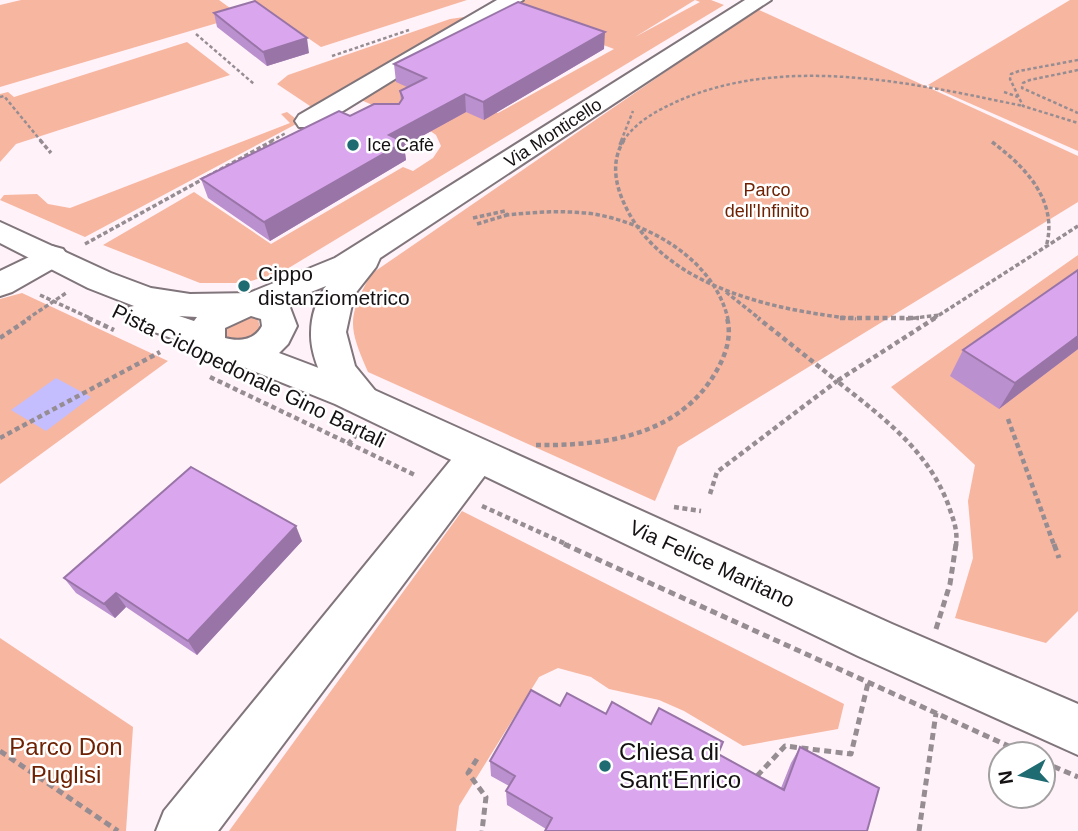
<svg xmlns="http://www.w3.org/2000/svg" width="1078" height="831" font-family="Arial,sans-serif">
  <rect width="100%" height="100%" fill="#fff2f9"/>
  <path fill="#f7b6a0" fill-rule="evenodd" d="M21,0H219L241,16L0,87V5Z
    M253,0H467L321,47Z
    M519,0H695L635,37L700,2L695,0H711L724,5L282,272L244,283H200L103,245L194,192L271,244L403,167L413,171L433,158L441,146L436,135L426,128L354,97ZM521,14L614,49L498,113L409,72Z
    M1070,0H1078V151L928,85Z
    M757,9L1078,156V202L678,447L655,501L368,372C348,326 347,318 371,274Z
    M464,17L475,18L316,110L277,84L288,75L450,19Z
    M187,42L230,75L16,144L0,162V94L8,92L14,97Z
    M287,112L300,122L85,237L0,200L4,195L37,194L48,204L70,208L290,123L281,114Z
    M1078,255V611L1046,643L955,618L973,558L968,501L975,465L891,387Z
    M22,293L168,361L0,484V299Z
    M235,316L258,319L260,328C251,343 238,340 223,340L218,329Z
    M462,511L844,704L838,729L743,746L684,711L659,700L609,689L591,677L558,668L539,677L459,806L456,831H229Z
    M0,638L133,727L126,831H0Z"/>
  <path fill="#c4befe" d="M56,378L91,397L46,431L11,410Z"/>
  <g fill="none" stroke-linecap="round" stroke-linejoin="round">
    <g stroke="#80757b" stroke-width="4">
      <path id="minor" d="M497,0H523L317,127H299L295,121L299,115Z
        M745,0H771L380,258L376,267L354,295L346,332L355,366L386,404L380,414C341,426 310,367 311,333C311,316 317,299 326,286L254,315L242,312L237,304L242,296L335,258Z
        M52,246L63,249L68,256L63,263L12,292L0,296V271Z
        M478,439L492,444L498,455L492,466L218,831H156L164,811L464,444Z"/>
    </g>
    <g stroke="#80757b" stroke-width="4">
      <path id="tertiary" d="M0,222L111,273L151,288L190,294L254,293L289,305L297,326L288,344L279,353L361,384L892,624L1078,704V755L858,656L335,404L236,364L206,358L196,354L191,345L129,323L124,315L129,307L134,306L88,288L0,243ZM179,316L197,317L194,321ZM251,316L261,319L262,326C255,340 239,342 225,338V328Z"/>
    </g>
    <path stroke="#968d92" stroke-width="2.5" stroke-dasharray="3.5 2.5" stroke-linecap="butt" d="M196,34L254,84
      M332,56L409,30
      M1078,60L1019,71L1011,74L1010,79L1023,106L1078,123
      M1078,70L1030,80L1023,83L1022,88L1078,113
      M1004,92L1018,97
      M0,97L4,96L41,141
      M271,141L286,133
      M621,141L633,111
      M623,141C637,121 656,111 678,101C785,54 913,83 1023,106"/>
    <path stroke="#968d92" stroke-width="3.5" stroke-dasharray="4.5 2.5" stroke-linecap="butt" d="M40,140L51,153
      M624,140C612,159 614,180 623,201C660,287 773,310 856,319
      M992,142C1026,167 1059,202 1046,247
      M620,145L622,140
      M473,218L505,211L507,215C536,212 565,210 594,214C651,224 714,260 728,319
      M477,224L507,215
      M85,244L274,140
      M726,292L760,319
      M40,295L92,319
      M27,319L66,293
      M906,319L940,315
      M933,319L1078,226"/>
    <path stroke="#968d92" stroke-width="4.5" stroke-dasharray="5 3.5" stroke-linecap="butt" d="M88,318L114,330
      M840,318H919
      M935,318L837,381C882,417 927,449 948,504C953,519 958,529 956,545
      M0,338L30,318
      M210,377L417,476
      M1008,419L1054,545
      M0,438L160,352
      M348,444L359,432
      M536,445C605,446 680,436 717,370C726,354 732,336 727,318
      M710,494L717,472L837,381L758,318
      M482,506L568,545
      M674,507L701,511"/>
    <path stroke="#968d92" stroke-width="5" stroke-dasharray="7 4.5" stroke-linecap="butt" d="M564,544L1026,754
      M1054,544L1059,558
      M936,629L950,584L956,544
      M0,751L118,831
      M477,759L468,773L486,797L482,831
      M1043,762L1078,777
      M757,776L785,746L851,754L868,683
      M919,831L936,713"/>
    <use href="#minor" fill="#fff" fill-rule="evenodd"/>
    <use href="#tertiary" fill="#fff" fill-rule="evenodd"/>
  </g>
  <path fill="#bb90ce" d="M214,13L309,53L267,66L217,27Z
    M604,49L484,120L466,112L404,146L406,160L270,241L208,198L201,179L350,116L399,104L401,101L400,91L407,87L396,82L394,64Z
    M1078,270V349L999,409L950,376L963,350Z
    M302,541L197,655L126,607L115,618L76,593L64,578Z
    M560,706L606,714L651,724L718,754L781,788L791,763L800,747L879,788L546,829L507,805L506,791L509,786L491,776L490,761Z"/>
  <path fill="#9975a7" d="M605,32L604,49L484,120L483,102Z
    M307,38L309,53L267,66L263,52Z
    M465,94L466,112L404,146L406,160L270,241L264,222L389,135Z
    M1078,336V349L999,409L1015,383Z
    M296,526L302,541L197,655L188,641Z
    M116,593L126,607L115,618L104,604Z"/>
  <path fill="#daa7ef" stroke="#9975a7" stroke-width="2" d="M255,1L307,38L263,52L214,13Z
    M518,2L605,32L483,102L465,94L389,135L404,142L264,222L201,179L339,111L350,116L374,104H399L403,98L400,91L426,78L394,64Z
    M1078,270V336L1015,383L963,350Z
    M191,467L296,526L188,641L116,593L104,604L64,578Z
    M531,690L560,706L567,693L606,714L612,702L651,724L659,708L723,742L718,754L784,790L800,747L879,788L867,831H545L552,818L506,791L515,776L490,761Z"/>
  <g fill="#1f6b72" stroke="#fff" stroke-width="2.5">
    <circle cx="353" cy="145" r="7"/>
    <circle cx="244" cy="286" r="7"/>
    <circle cx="605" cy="766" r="7"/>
  </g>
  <g text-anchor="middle" stroke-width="5" stroke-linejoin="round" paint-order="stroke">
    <g font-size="18" fill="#161214" stroke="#fff">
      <text transform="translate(553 133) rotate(-33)" y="6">Via Monticello</text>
    </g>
    <g font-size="18" fill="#161214" stroke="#fff" text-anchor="start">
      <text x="367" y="151">Ice Cafè</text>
    </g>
    <g font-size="18" fill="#6e2203" stroke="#fff">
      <text x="767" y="196">Parco<tspan x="767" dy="21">dell'Infinito</tspan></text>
    </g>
    <g font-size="21" fill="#161214" stroke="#fff" text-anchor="start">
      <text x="258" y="281">Cippo<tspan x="258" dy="24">distanziometrico</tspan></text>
    </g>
    <g font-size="21" fill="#161214" stroke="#fff">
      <text transform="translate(249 376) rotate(26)" y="7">Pista Ciclopedonale Gino Bartali</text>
      <text transform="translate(712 564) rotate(25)" y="7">Via Felice Maritano</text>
    </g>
    <g font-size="24" fill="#6e2203" stroke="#fff">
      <text x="66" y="755">Parco Don<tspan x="66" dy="28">Puglisi</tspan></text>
    </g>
    <g font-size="24" fill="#161214" stroke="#fff" text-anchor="start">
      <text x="619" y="760">Chiesa di<tspan x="619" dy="28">Sant'Enrico</tspan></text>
    </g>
  </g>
  <g transform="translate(1022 775) rotate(261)"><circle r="33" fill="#ffffff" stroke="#a2a0a1" stroke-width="2"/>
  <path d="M0-5L12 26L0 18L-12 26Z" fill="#1f6b72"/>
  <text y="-10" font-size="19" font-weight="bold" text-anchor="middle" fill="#161214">N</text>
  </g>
</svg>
